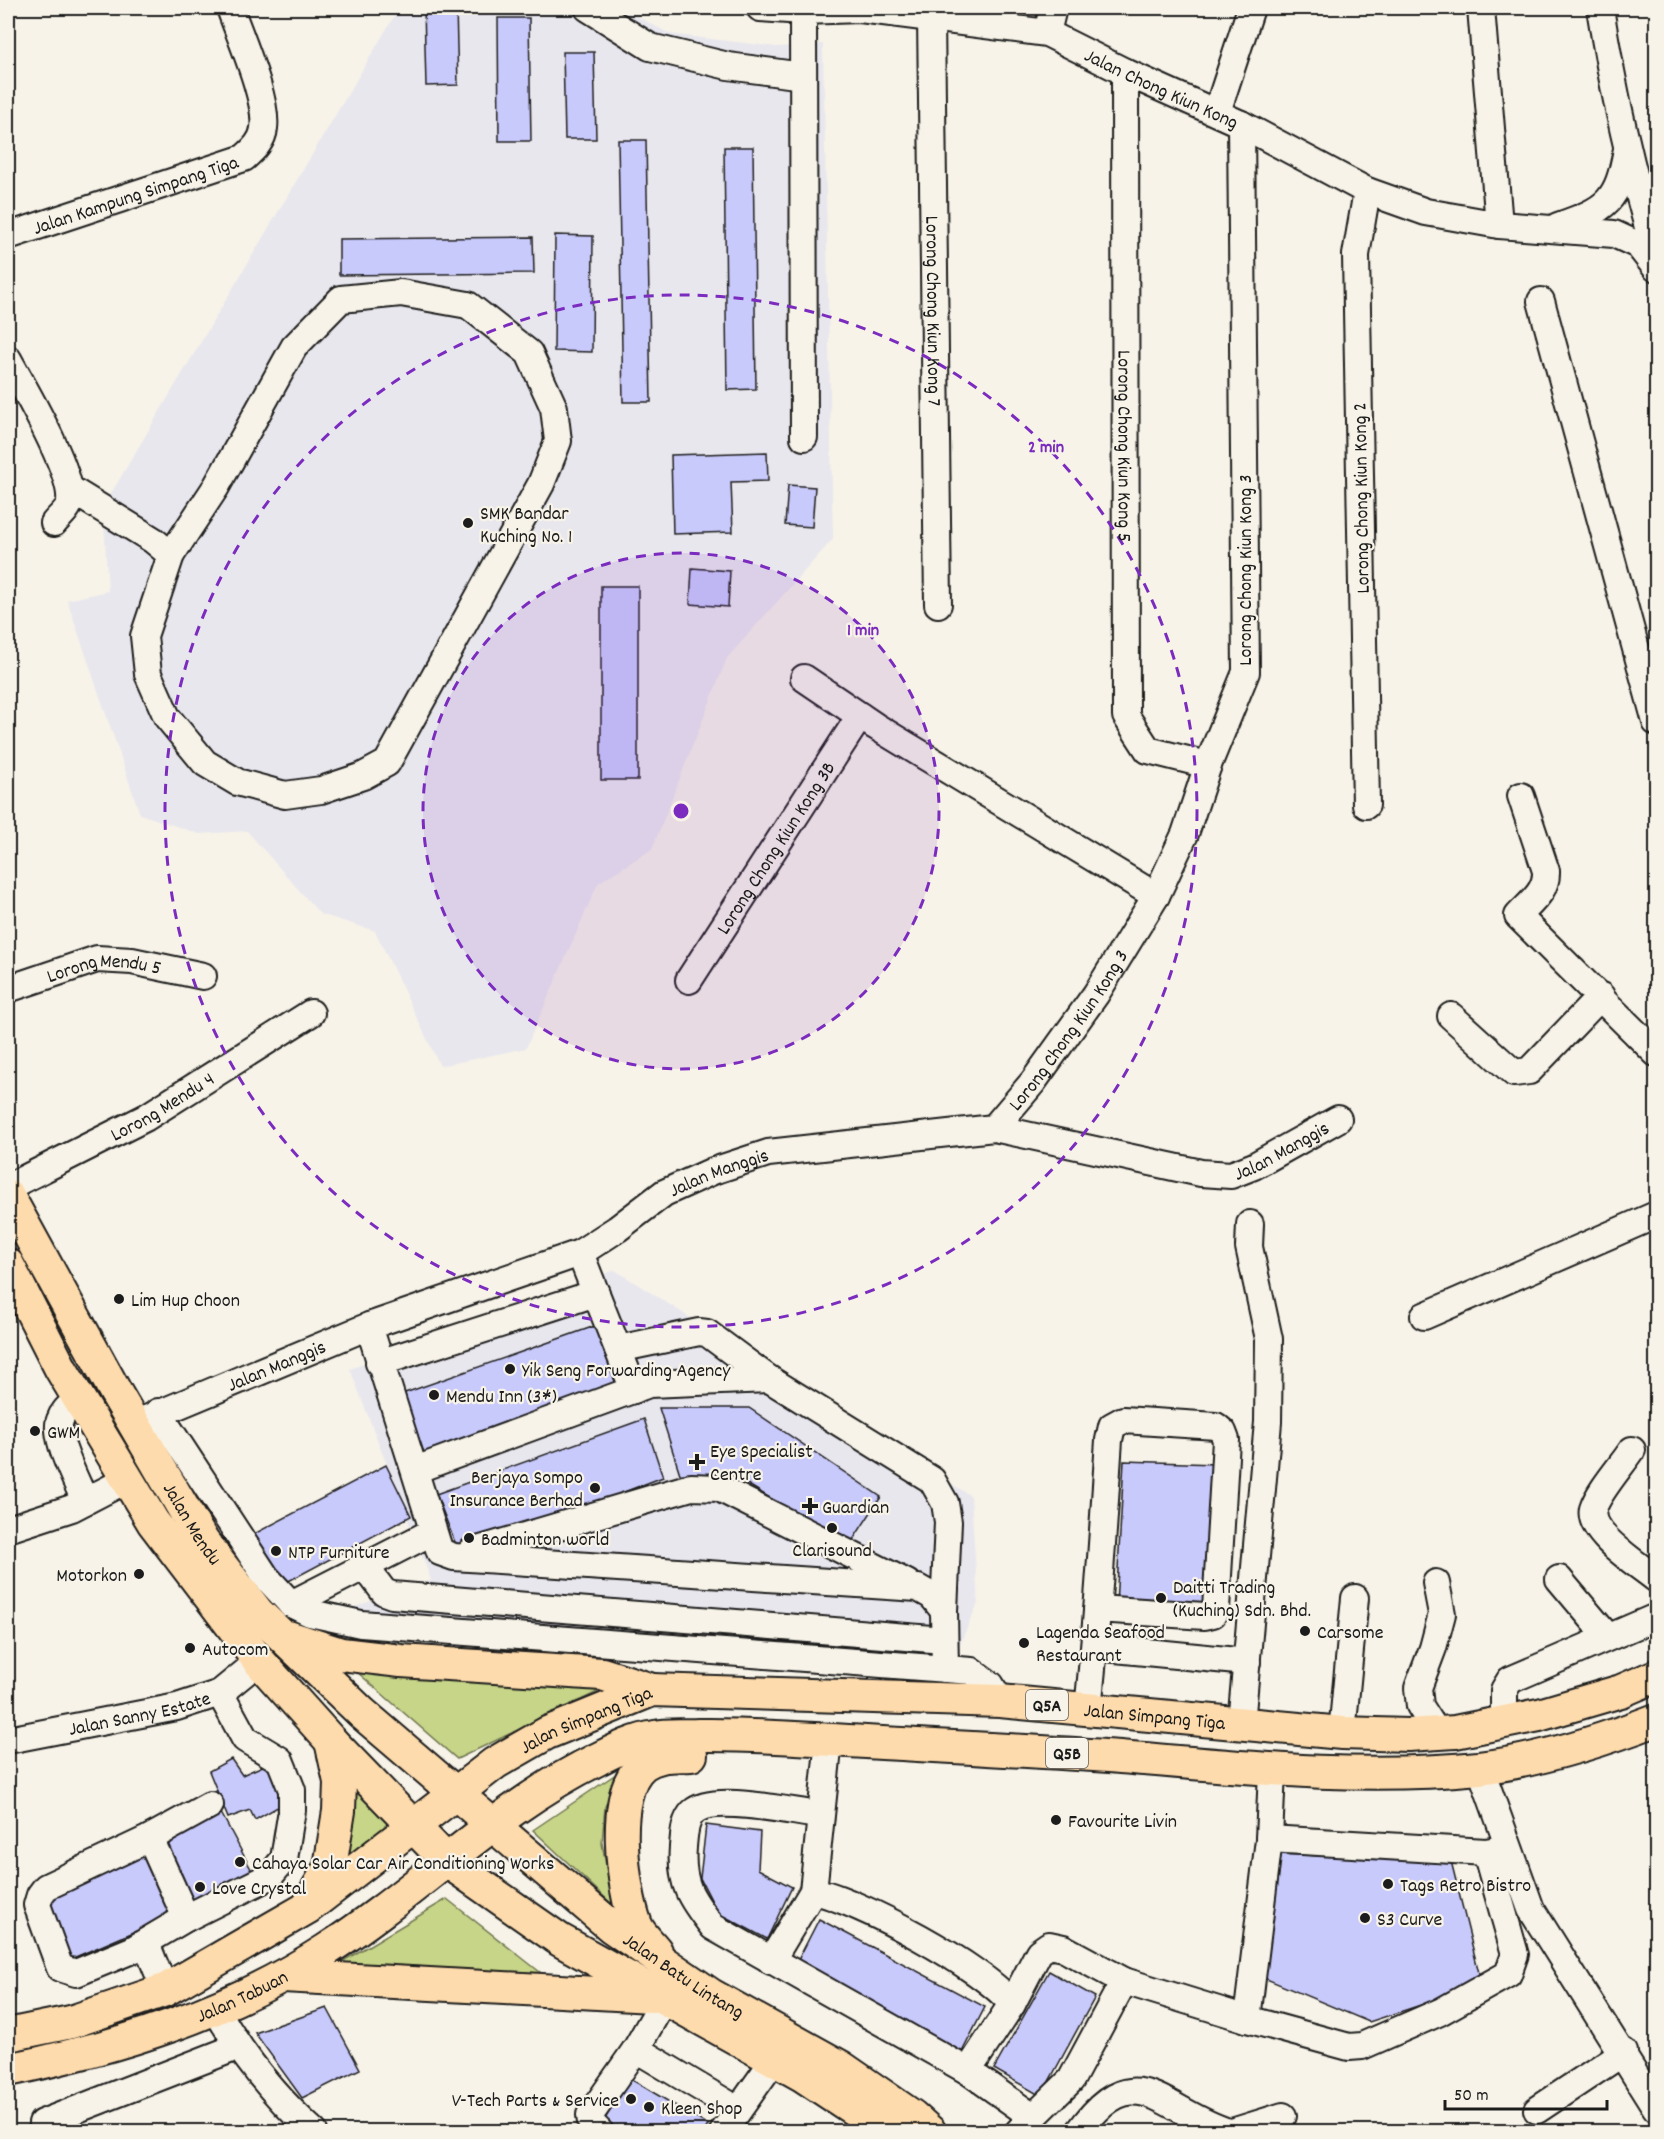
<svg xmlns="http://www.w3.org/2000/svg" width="1664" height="2139" font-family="Dekko,sans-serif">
  <rect width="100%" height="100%" fill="#f7f3e8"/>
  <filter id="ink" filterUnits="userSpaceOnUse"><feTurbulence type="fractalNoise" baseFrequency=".0167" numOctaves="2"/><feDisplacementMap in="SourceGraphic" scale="12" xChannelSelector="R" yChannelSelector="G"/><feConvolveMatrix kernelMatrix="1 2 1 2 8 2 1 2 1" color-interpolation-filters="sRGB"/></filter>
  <g filter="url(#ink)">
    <path fill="#e9e7ee" d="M399,8H622L670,34L777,47L823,44L833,539L727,658L652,849L598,883L526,1048L440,1066L375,931L320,914L247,831L199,834L140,814L67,600L108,591L103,507Z
      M615,1270L971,1496L978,1603L953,1660L337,1613L431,1580L350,1369Z"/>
    <path fill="#c7d588" stroke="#727852" stroke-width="1.5" d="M349,1665L610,1686L457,1759Z
      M619,1772L605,1807L602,1843L613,1905L533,1830Z
      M349,1779L392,1827L342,1867Z
      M447,1899L554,1983L333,1967Z"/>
    <path fill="#c9cafc" stroke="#1c1c1c" stroke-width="1.5" d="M424,8H456L458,85L426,86Z
      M498,18H529L531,141H499Z
      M563,52H594L596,139H565Z
      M618,140H646L651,402H623Z
      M724,147H753L756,389L727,390Z
      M555,235L593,236L592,352L554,351Z
      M533,237L534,273L339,275V239Z
      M767,452L768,481L731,482L733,532L673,534L671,455Z
      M788,485L815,487L812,527L785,525Z
      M692,568L730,571L728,607L690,604Z
      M601,586H638V780H601Z
      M595,1326L617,1387L425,1455L402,1394Z
      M659,1408H749L881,1497L849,1546L734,1476L680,1474Z
      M644,1419L663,1477L460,1555L436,1494Z
      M1124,1461L1215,1464L1204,1610L1116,1605Z
      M386,1465L411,1516L283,1584L254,1534Z
      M231,1759L242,1775L272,1762L290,1800L255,1820L250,1810L228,1818L209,1771Z
      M220,1811L252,1871L193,1902L165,1845L169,1837Z
      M706,1825L760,1832L758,1869L792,1887L767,1939L718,1913L700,1878Z
      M145,1852L176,1914L66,1961L46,1912L51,1899L133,1855Z
      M1275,1854L1451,1861L1482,1985L1369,2022L1257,1975Z
      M819,1919L985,2007L962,2052L796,1964Z
      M1049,1971L1095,1997L1041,2096L994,2069Z
      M327,2008L360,2069L302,2098L255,2033Z
      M629,2078L708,2125L704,2132H614L602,2124Z"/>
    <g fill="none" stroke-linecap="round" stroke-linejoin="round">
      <g stroke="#1c1c1c" stroke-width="30">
        <g id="minor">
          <path d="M588,8L650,47L728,66L803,76"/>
          <path id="s1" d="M760,8L803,11L860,9L1047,33L1125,72L1241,124L1367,191L1426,212L1499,225L1614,234L1638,245L1656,268"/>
          <path d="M1481,8L1499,225"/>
          <path d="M1600,8C1613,91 1632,174 1656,255"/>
          <path d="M803,11L804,437"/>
          <path id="s2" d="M931,17L938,604"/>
          <path d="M1047,33L1053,8"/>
          <path id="s3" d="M1125,72L1126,716L1148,750L1208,765"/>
          <path d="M1217,112L1251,8"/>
          <path d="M1558,226C1607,209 1618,202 1627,149"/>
          <path id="s4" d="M8,236L244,158C253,150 263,141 264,128C268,100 240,37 230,8"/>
          <path d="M401,293L468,305L529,353L554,408L558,441L541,484L387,763L363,776L321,790L285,795L237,782L205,763L167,717L148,674L144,636L171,555L216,487L294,347L341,299Z"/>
          <path d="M1541,301L1656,722"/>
          <path d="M8,359C24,388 73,471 70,501C69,509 59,517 54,523"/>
          <path d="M70,489L153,540L171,555"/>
          <path d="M804,678L875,726L1156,896"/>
          <path d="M1521,796L1546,871C1547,891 1531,902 1518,916L1656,1053"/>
          <path d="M1366,805L1356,255L1367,191"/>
          <path id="s5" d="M689,980L860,716"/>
          <path id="s6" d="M8,989L97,959L132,961L203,976"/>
          <path d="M1451,1016L1514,1073L1529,1071L1601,996"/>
          <path id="s7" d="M994,1128L1033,1082L1096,994L1156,896L1185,834L1208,765L1246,672L1241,124"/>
          <path id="s8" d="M8,1187L145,1118L311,1013"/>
          <path d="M580,1253L634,1390"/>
          <path d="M1424,1316L1656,1215"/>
          <path d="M369,1326L440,1552L454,1557L918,1588L932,1596L944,1611"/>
          <path d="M618,1349L699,1332L707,1333L769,1379"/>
          <path d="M379,1363L596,1293"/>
          <path d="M78,1398C71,1405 63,1411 60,1420C53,1437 78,1484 85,1501"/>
          <path d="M158,1412L266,1577L291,1604L310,1613L361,1624L972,1671L991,1685L1000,1701"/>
          <path id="s9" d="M134,1424L369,1326L580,1253L617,1229L664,1193L713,1171L768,1153L994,1128L1201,1173L1231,1175L1254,1166L1338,1119"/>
          <path d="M1632,1450C1622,1465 1598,1492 1593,1509C1587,1533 1639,1565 1656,1579"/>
          <path d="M415,1470L649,1384L769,1379L932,1480L945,1503L948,1522L944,1611L945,1669"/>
          <path d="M8,1529L72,1508L126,1480"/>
          <path d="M471,1552L691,1487L719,1488L907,1583"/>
          <path d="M364,1565L384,1592L392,1595L944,1640"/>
          <path d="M1559,1579L1607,1636"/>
          <path d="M1436,1583L1442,1614L1433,1648L1418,1688L1420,1706L1438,1734"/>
          <path d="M291,1604L432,1532"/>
          <path d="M1095,1647L1247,1662"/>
          <path d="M1088,1708C1098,1619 1103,1529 1109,1440L1112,1426L1123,1420L1216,1426L1223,1432L1226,1440L1216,1609L1213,1614L1205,1616L1097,1609"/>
          <path d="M1504,1720V1690L1510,1680L1656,1617"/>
          <path d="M1241,1724L1268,1422L1269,1339L1249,1247L1250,1224"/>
          <path d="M1342,1733L1355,1598"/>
          <path id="s10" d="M8,1740L177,1707L220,1693L259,1661"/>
          <path d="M1480,1767L1531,1909L1656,2108"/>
          <path d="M210,1805L150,1838L46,1887L40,1895L37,1905L60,1968L76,1973L132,1950L186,1918L270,1876L284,1859L292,1810V1790L280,1760L245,1739L220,1693"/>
          <path d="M820,1815C791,1812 713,1793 693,1812C684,1821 684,1836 683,1847C680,1884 691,1899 713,1927L968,2071L1033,2117"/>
          <path d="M150,1838L186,1918"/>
          <path d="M1269,1839L1486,1852L1502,1849"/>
          <path d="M813,1891C859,1900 985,1968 1012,2004L968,2071"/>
          <path d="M146,1943L165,1990"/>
          <path d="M771,1961L813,1891L829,1740"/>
          <path d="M1012,2004L1039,1952L1049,1945L1063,1948L1124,1981"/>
          <path d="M216,2009C242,2056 274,2096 314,2132"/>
          <path d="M1247,2019L1349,2047L1362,2046L1440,2012L1508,1974L1515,1954L1486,1852"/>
          <path d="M636,2049L738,2110"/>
          <path d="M1537,2110L1624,2052"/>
          <path d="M42,2123L237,2047"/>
          <path d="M600,2132L591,2123L590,2115L636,2049L664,2000"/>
          <path d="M723,2132L774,2060"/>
          <path d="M1018,2132L1071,2080L1124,1981L1247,2019L1269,1839L1272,1771"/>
          <path d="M1079,2132C1135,2052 1163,2112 1229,2132"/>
          <path d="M1232,2132L1283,2116"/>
        </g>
      </g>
      <g stroke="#1c1c1c" stroke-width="36">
        <g id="major">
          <path id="s11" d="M8,1196L116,1393L203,1542L258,1613L362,1713L612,1927L711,1995L841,2067L912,2116L930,2132"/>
          <path d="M8,1265L61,1369L153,1522L259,1661L331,1741L447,1861L560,1940L802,2075L864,2116L882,2132"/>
          <path d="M288,1637L341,1654L401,1661L602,1674L652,1690"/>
          <path d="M311,1900L330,1867L339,1811L340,1782L331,1741"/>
          <path d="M656,1951C650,1943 640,1935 636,1925C623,1890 609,1792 643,1765C657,1754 674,1756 691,1755"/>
          <path d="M283,1976L652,1996"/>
          <path id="s12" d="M8,2035L71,2022L165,1990L307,1908L495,1763L547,1733L652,1690L1000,1701L1342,1733L1408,1735L1455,1732L1539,1715L1621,1691L1656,1676"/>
          <path id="s13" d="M8,2070C119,2047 229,2013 326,1950C420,1890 497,1808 598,1759C616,1750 635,1740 655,1737C669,1734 685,1736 699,1735C754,1734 810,1739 866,1742C950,1747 1035,1751 1120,1757C1240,1767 1358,1780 1479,1768C1538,1761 1601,1741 1656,1720"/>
        </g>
      </g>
      <use href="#minor" stroke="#f7f3e8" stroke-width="26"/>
      <use href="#major" stroke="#fedbac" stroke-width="32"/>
    </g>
  </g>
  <circle cx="681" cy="811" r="258" fill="#7b2cbf" fill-opacity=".12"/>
  <g fill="none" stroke="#7b2cbf" stroke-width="3" stroke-dasharray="10 8">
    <circle cx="681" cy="811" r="258"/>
    <circle cx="681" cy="811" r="516"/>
  </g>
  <g fill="#1c1c1c" stroke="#f7f3e8" stroke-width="2">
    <circle cx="468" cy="523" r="6"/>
    <circle cx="119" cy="1299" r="6"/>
    <circle cx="510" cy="1369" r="6"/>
    <circle cx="434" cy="1395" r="6"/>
    <circle cx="35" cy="1431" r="6"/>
    <path d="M694 1453h6v6h6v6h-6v6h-6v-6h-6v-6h6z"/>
    <circle cx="595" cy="1488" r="6"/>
    <path d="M807 1497h6v6h6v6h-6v6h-6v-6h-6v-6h6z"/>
    <circle cx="832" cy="1528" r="6"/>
    <circle cx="469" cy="1538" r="6"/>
    <circle cx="276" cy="1551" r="6"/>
    <circle cx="139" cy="1574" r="6"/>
    <circle cx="1161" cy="1598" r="6"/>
    <circle cx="1305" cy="1631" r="6"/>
    <circle cx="1024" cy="1643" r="6"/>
    <circle cx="190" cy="1648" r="6"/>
    <circle cx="1056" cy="1820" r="6"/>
    <circle cx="240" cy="1862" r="6"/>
    <circle cx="1388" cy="1884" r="6"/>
    <circle cx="200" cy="1887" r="6"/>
    <circle cx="1365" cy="1918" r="6"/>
    <circle cx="631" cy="2099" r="6"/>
    <circle cx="649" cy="2107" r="6"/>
  </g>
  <g text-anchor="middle" stroke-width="4.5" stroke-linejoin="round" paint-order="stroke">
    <g fill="#f7f3e8" stroke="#5e5c59" stroke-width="1.5">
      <rect x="1026" y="1690" width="42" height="30" rx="4.5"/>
      <rect x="1046" y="1738" width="42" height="30" rx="4.5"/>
    </g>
    <g font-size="18" font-weight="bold" fill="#1c1c1c">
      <text x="1047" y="1711">Q5A</text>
      <text x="1067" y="1759">Q5B</text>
    </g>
    <g font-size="20" fill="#1c1c1c" stroke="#f7f3e8">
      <text dy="7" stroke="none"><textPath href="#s1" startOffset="416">Jalan Chong Kiun Kong</textPath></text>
      <text dy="7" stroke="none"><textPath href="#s4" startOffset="134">Jalan Kampung Simpang Tiga</textPath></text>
      <text dy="7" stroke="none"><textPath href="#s2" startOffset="294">Lorong Chong Kiun Kong 7</textPath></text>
      <text dy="7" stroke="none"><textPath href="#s3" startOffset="374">Lorong Chong Kiun Kong 5</textPath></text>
      <text transform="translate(1360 498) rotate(-91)" y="7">Lorong Chong Kiun Kong 2</text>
      <text transform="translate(1244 570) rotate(-90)" y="7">Lorong Chong Kiun Kong 3</text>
      <text dy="7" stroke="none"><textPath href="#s5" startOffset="158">Lorong Chong Kiun Kong 3B</textPath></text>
      <text dy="7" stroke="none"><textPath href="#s6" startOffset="100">Lorong Mendu 5</textPath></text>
      <text dy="7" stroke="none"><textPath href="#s7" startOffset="123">Lorong Chong Kiun Kong 3</textPath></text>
      <text dy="7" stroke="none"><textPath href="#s8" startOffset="174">Lorong Mendu 4</textPath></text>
      <text dy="7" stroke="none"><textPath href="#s9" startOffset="1218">Jalan Manggis</textPath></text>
      <text dy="7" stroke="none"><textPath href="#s9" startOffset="640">Jalan Manggis</textPath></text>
      <text dy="7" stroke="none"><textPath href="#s9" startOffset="154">Jalan Manggis</textPath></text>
      <text dy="7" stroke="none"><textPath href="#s11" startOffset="376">Jalan Mendu</textPath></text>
      <text dy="7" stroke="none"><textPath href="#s10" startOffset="134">Jalan Sanny Estate</textPath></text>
      <text dy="7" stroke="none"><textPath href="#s12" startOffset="1242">Jalan Simpang Tiga</textPath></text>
      <text dy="7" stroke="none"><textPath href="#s12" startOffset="666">Jalan Simpang Tiga</textPath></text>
      <text dy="7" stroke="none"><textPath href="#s11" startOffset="1047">Jalan Batu Lintang</textPath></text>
      <text dy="7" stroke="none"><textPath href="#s13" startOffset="246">Jalan Tabuan</textPath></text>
    </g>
    <g font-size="20" fill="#1c1c1c" stroke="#f7f3e8" text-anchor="start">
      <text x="480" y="519">SMK Bandar<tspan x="480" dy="23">Kuching No. 1</tspan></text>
      <text x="131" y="1306">Lim Hup Choon</text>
      <text x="522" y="1376">Yik Seng Forwarding Agency</text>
      <text x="446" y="1402">Mendu Inn (3*)</text>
      <text x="47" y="1438">GWM</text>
      <text x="710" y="1457">Eye Specialist<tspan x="710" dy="23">Centre</tspan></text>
      <text x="583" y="1483" text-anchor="end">Berjaya Sompo<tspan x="583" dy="23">Insurance Berhad</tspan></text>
      <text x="822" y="1513">Guardian</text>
      <text x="481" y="1545">Badminton world</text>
      <text x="832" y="1556" text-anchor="middle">Clarisound</text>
      <text x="288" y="1558">NTP Furniture</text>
      <text x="127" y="1581" text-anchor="end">Motorkon</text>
      <text x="1173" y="1593">Daitti Trading<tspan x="1173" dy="23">(Kuching) Sdn. Bhd.</tspan></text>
      <text x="1036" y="1638">Lagenda Seafood<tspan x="1036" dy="23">Restaurant</tspan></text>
      <text x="1317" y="1638">Carsome</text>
      <text x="202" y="1655">Autocom</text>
      <text x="1068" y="1827">Favourite Livin</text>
      <text x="252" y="1869">Cahaya Solar Car Air Conditioning Works</text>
      <text x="1400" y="1891">Tags Retro Bistro</text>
      <text x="212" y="1894">Love Crystal</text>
      <text x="1377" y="1925">S3 Curve</text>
      <text x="619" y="2106" text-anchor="end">V-Tech Parts &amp; Service</text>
      <text x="661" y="2114">Kleen Shop</text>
    </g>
  </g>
  <circle cx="681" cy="811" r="9" fill="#7b2cbf" stroke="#f7f3e8" stroke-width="3"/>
  <g font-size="18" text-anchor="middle" font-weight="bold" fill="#7b2cbf" stroke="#f7f3e8" stroke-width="4.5" stroke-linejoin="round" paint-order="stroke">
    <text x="1046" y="452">2 min</text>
    <text x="863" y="635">1 min</text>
  </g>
  <rect width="1664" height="2139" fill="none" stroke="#f7f3e8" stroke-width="30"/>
  <rect x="15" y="15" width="1634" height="2109" fill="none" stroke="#1c1c1c" stroke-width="2" filter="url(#ink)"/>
  <path d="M1445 2100v9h162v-9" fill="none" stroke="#1c1c1c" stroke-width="3"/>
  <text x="1454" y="2100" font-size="18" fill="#1c1c1c" stroke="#f7f3e8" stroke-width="4.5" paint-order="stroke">50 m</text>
</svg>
